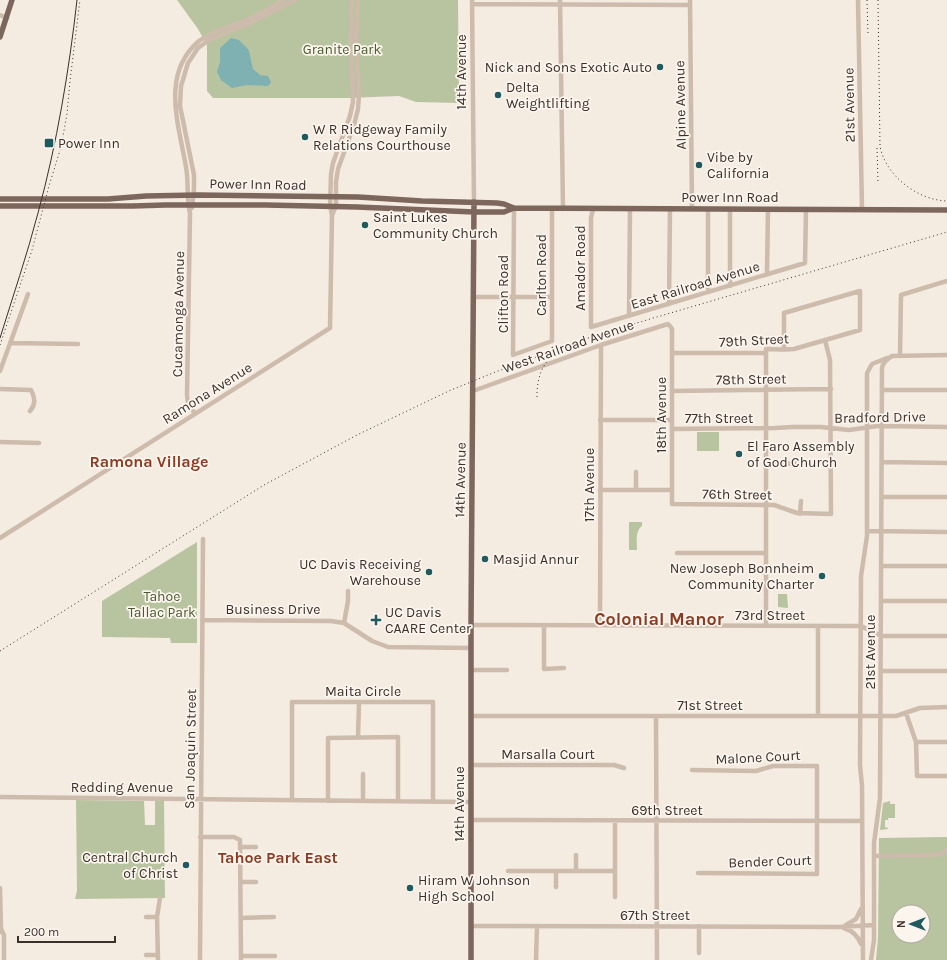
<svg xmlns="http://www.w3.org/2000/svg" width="947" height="960" font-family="Karla,sans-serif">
  <rect width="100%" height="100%" fill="#f4ebe1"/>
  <path fill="#b8c4a0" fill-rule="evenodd" d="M177,0H458L459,103L416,102L399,96L347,98H213L207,91V45L198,29Z
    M697,432H719V451H697Z
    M629,522H642V526C635,531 637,542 637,550H629Z
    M197,542V643H171L170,638L102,637V601Z
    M778,594H787L788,608L778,607Z
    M76,800L144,801L145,825H155V801H164L165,898L75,899L77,891Z
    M890,801V804H895V818H888V820H885V827L888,828V829L880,830L883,803Z
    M947,837V960H876L878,938L879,838ZM899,912H923V936H899Z"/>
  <path fill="#7fb0b2" d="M231,38L239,40L247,48L249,51L253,69L260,75L268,76L271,82L268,86L247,85L232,88L221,80L217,72L220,62V48Z"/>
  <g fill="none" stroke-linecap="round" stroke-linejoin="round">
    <path stroke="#cdbbac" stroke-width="4.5" d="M472,0L474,202
      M560,0L563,209
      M690,0L692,209
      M858,0L862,209
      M472,4L690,5
      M0,15L7,18
      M192,208L194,189V175L180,106L181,86L188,63L198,48L209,40L248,24L295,0
      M514,208L513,355L552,341V209
      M593,209L591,218V327L805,263L806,209
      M730,209V286
      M332,215L336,206V182L338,169L354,125L358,109L359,94L356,37L358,0
      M767,274L768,209
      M708,292V209
      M474,297H552
      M669,304L670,209
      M629,316L630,209
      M10,343L78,344
      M672,353H766V349C775,349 785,350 794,349L860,330V291L784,313V349
      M900,356L901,295L947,281
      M0,371L28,294
      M0,389L31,390C35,398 36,404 30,411
      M882,390H947
      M473,391L601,345L668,324L670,326L672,329V504L774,505L797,513L831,514L830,360L825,340
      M672,391L831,389
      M195,414L188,403L187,396L190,213C186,198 189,182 186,167C179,125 160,74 199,41C213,30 231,27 247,20C260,14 272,7 284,0
      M600,420H672
      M672,429L775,428L793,427H821L849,430L878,426L947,427
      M0,442L39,443
      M882,462L947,463
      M766,464L831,463
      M636,472V490
      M600,490H672
      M882,497H947
      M800,514L801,501
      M867,531L947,532
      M0,538L330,328L332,215L330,206L331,174L333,163L350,116L353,102L351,36L352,0
      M677,553H766
      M881,566H947
      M881,601H947
      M202,620L331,621L344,623L372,641L388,647L471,648
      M344,623L348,601V591
      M471,625L849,626H861L881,636H947
      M544,625V669L564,668
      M600,625L601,345
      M766,626V353
      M471,670H507
      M881,671H947
      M906,713L916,742L917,776H947
      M471,716H896L920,708L947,707
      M656,716L657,960
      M818,716V626
      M358,737L359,702
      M916,742H947
      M471,765H614L624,768
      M692,770L756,771L773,766H817V874L698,873
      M0,797L471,802
      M292,800V702H433V801
      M328,801V738L398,737V801
      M363,801V774
      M471,820L862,821
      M200,837H234L240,840L241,960
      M241,847H256
      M576,855V871
      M874,856L934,855L941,854L947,850
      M508,871H615
      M556,871V887
      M241,882H256
      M0,888L1,929L0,932
      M615,897V821
      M146,917H157
      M241,918L274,917
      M846,925L856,919L861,909
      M471,926L839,927L874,925
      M699,926V953
      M844,928C853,931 858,936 861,944
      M1,929L4,935V960
      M146,955H158
      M241,956H275
      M158,960L157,917L160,898
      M200,960L203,539
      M536,960L537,926
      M863,960L862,786L860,765L861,576L867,536V373L872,364L887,358
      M871,960L874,940V843L880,798L882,368C883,362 887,359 892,356L947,355"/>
    <path stroke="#7d675c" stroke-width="5.5" d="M0,37L12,0
      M0,199H108L146,196L198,195L358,197L422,201L497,203L504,204L514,208
      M0,206H133L165,205H266L357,207L474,212H504L514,208L947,210
      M471,960V625L474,202"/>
    <path stroke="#3b302b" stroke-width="1" d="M0,338C13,296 27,255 38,213C57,143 69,71 77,0"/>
    <path stroke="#3b302b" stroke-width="1" stroke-dasharray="1 3" stroke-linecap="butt" d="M867,0L868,34
      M878,0L880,146C885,175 917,200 947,201
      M877,148L878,182
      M0,345L32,250L49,186L61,147L67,114L70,81L80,0
      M537,397C537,379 541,361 560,351
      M0,651L264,485L357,435L451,390L498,371L591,337L650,319L947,232"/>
  </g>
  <g fill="#1f5a5e" stroke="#fbf5ee" stroke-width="1.5">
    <circle cx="660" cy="67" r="4"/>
    <circle cx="498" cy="95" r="4"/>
    <circle cx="305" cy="137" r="4"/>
    <rect x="44" y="138" width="10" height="10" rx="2"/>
    <circle cx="699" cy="165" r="4"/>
    <circle cx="365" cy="225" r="4"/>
    <circle cx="739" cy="454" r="4"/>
    <circle cx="485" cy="559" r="4"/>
    <circle cx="429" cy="572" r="4"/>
    <circle cx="822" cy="576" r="4"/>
    <path d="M374 614h4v4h4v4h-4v4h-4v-4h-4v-4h4z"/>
    <circle cx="186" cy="865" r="4"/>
    <circle cx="410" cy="888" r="4"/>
  </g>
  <g text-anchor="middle" stroke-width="3.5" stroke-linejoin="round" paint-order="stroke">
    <g font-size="14" fill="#4a5a2e" stroke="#fbf5ee">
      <text x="342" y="54">Granite Park</text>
      <text x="162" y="601">Tahoe<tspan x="162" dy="16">Tallac Park</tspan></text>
    </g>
    <g font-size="14" fill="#3b302b" stroke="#fbf5ee" text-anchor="start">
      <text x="652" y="72" text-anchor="end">Nick and Sons Exotic Auto</text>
      <text x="506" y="92">Delta<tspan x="506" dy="16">Weightlifting</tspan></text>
      <text x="313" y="134">W R Ridgeway Family<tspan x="313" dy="16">Relations Courthouse</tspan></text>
      <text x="58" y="148">Power Inn</text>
      <text x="707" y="162">Vibe by<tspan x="707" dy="16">California</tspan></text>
      <text x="373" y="222">Saint Lukes<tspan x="373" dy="16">Community Church</tspan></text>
      <text x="747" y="451">El Faro Assembly<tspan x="747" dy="16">of God Church</tspan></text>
      <text x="493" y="564">Masjid Annur</text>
      <text x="421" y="569" text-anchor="end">UC Davis Receiving<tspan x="421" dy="16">Warehouse</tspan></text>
      <text x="814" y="573" text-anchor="end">New Joseph Bonnheim<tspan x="814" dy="16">Community Charter</tspan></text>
      <text x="385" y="617">UC Davis<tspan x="385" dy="16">CAARE Center</tspan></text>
      <text x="178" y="862" text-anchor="end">Central Church<tspan x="178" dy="16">of Christ</tspan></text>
      <text x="418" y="885">Hiram W Johnson<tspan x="418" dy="16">High School</tspan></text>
    </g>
    <g font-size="14" fill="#3b302b" stroke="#fbf5ee">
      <text transform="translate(461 72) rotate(-90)" y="5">14th Avenue</text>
      <text transform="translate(680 105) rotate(-91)" y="5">Alpine Avenue</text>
      <text transform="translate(849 105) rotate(-91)" y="5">21st Avenue</text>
      <text transform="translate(258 184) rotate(1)" y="5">Power Inn Road</text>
      <text x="730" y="202">Power Inn Road</text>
      <text transform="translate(580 268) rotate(-90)" y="5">Amador Road</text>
      <text transform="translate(541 275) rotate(-90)" y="5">Carlton Road</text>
      <text transform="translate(695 285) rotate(-17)" y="5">East Railroad Avenue</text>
      <text transform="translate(503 294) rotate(-90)" y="5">Clifton Road</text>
      <text transform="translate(178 314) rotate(-89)" y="5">Cucamonga Avenue</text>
      <text transform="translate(754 340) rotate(-3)" y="5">79th Street</text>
      <text transform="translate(568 346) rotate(-19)" y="5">West Railroad Avenue</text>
      <text transform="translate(751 379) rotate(-1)" y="5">78th Street</text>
      <text transform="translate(207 393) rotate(-32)" y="5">Ramona Avenue</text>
      <text transform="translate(661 415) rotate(-90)" y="5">18th Avenue</text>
      <text transform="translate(880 417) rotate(-1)" y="5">Bradford Drive</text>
      <text x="719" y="423">77th Street</text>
      <text transform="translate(460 480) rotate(-89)" y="5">14th Avenue</text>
      <text transform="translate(589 485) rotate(-90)" y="5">17th Avenue</text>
      <text transform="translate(737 494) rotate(1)" y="5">76th Street</text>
      <text x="273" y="614">Business Drive</text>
      <text x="770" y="620">73rd Street</text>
      <text transform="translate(870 652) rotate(-90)" y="5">21st Avenue</text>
      <text x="363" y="696">Maita Circle</text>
      <text x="710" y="710">71st Street</text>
      <text transform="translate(190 749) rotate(-89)" y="5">San Joaquin Street</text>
      <text x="548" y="759">Marsalla Court</text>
      <text transform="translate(758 757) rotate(-3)" y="5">Malone Court</text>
      <text x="122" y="792">Redding Avenue</text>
      <text transform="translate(459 804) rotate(-90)" y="5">14th Avenue</text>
      <text x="667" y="815">69th Street</text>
      <text transform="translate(770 861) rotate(-2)" y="5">Bender Court</text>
      <text x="655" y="920">67th Street</text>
    </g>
    <g font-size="16" font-weight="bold" fill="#8c3b22" stroke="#fbf5ee">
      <text x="149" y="467">Ramona Village</text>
      <text x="278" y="863">Tahoe Park East</text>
    </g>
    <g font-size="18" font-weight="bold" fill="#8c3b22" stroke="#fbf5ee">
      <text x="659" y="625">Colonial Manor</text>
    </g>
  </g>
  <g transform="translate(911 924) rotate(270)"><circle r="19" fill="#fbf5ee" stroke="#aea6a0"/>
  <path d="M0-3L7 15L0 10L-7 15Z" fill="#1f5a5e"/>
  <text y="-6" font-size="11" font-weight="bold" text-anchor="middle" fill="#3b302b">N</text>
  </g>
  <path d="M18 936v6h97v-6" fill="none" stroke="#3b302b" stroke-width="2"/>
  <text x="24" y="936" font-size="12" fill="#3b302b" stroke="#fbf5ee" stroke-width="3" paint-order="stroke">200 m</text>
</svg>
